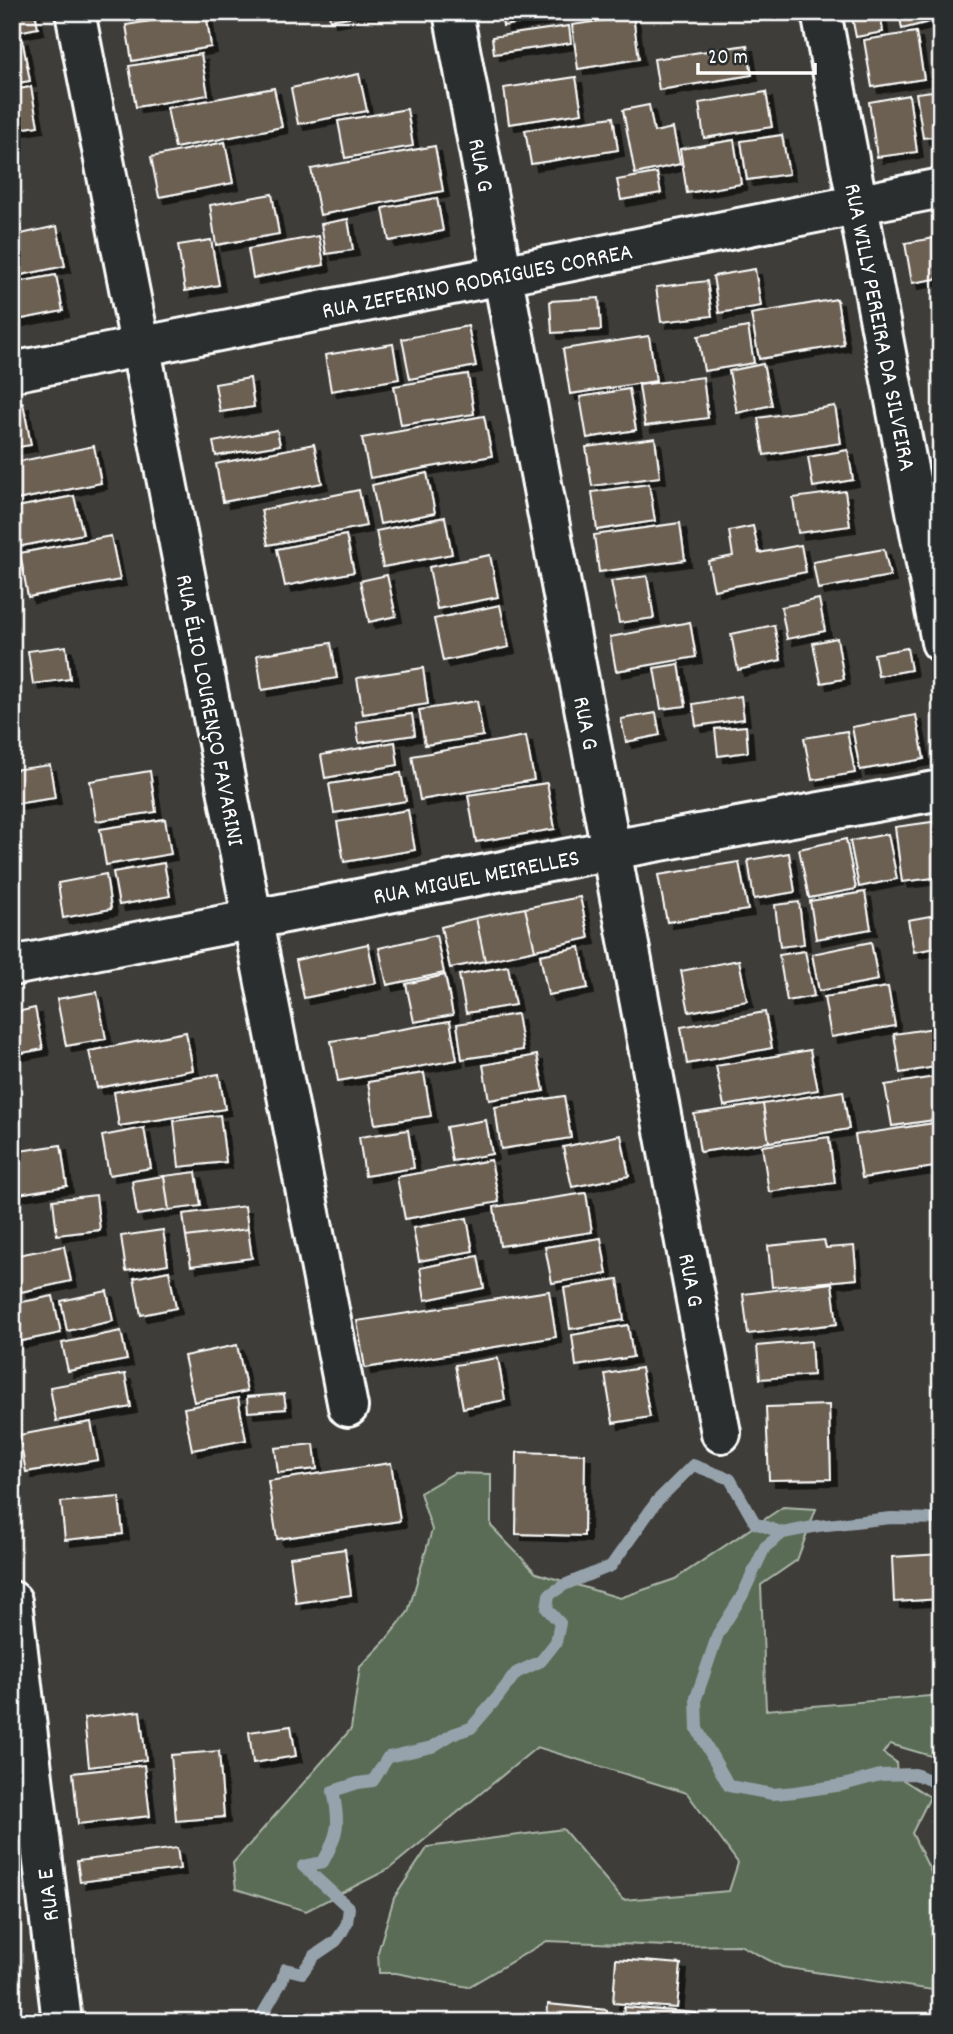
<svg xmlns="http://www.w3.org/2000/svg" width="953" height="2034" font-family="Dekko,sans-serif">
  <defs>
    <filter id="shadow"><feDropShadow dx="6" dy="6" stdDeviation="0" flood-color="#0009"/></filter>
  </defs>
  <rect width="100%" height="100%" fill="#3e3d39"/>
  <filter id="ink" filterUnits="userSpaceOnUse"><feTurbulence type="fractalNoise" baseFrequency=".0143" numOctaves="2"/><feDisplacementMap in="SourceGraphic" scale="14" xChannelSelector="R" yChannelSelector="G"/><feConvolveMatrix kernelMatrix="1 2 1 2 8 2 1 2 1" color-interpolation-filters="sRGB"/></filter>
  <g filter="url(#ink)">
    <path fill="#5a6c56" stroke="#acb6aa" stroke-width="2" d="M454,1473L491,1474V1526L536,1573L620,1598L675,1579L783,1507L816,1509L797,1560L761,1585L766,1710L941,1695V1759L890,1744L883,1753L896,1762L897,1776L930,1797L912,1833L941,1893V1988L939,1991L782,1967L740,1945L666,1946L547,1941L468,1987L396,1973H379L378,1952L394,1898L428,1847L563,1829L623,1900L729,1891L738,1863L687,1793L537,1747L389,1869L306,1911L236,1889L233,1863L351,1729L360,1667L384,1642L408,1612L432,1530L420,1493Z"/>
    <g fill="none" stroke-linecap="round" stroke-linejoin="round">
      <path stroke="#97a3ac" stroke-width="12" d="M783,1533L765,1547L742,1596L718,1634L696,1698L697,1729L729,1786L773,1794L795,1792L843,1785L880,1775L915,1774L941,1785
        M258,2022L282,1981L285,1969L302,1973L314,1956L336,1941L341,1934L347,1923L349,1908L303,1866L323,1862C339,1833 340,1823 333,1791L358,1783L373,1781L388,1757L432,1747L453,1734L471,1728L497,1698L516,1673L541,1661L556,1642L560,1623L547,1609L549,1595L564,1585L611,1566L657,1501L693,1465L730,1479L755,1523L783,1533L818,1526L891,1518L941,1519"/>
    </g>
    <path fill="#6c6152" stroke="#fff" stroke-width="2" filter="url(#shadow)" d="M12,12H35L38,28L12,33Z
      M206,12L211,47L132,61L126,25Z
      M329,12H381L330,20Z
      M501,12H563L564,15L503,26Z
      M851,12H880L883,32L856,37Z
      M899,12H941V19L902,29Z
      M633,16L639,59L578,69L572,25Z
      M569,26L571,43L494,54L492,37Z
      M916,32L924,79L872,87L864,40Z
      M22,38L30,81L12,84V40Z
      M747,45L752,75L659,90L654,59Z
      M201,54L208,95L136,107L129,66Z
      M359,74L367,111L298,124L291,88Z
      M576,77L582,113L509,124L504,88Z
      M31,87L38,126L12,130V90Z
      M274,88L282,127L175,148L167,108Z
      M941,90V136L923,138L916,93Z
      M766,92L772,127L704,138L699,103Z
      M909,95L917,152L877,157L869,102Z
      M649,105L654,132L673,128L680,164L635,174L623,110Z
      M407,109L413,146L345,158L338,121Z
      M613,117L618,150L531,164L525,130Z
      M782,135L789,174L747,180L741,141Z
      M734,140L741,184L687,193L680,149Z
      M225,142L233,183L159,197L151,157Z
      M435,146L443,191L320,215L311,169Z
      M657,173L661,193L621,200L617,180Z
      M272,194L279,234L216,245L210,205Z
      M437,198L443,231L389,241L383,208Z
      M348,219L353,250L326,254L321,224Z
      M57,226L65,266L12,277V236Z
      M319,236L324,265L253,278L248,249Z
      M941,237V278L912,283L905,243Z
      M211,240L219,285L185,291L178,245Z
      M755,269L761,306L719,313L713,276Z
      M56,275L63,311L12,321V283Z
      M707,281L712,316L661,322L656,287Z
      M599,298L601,330L552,333L550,301Z
      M837,299L844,345L759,359L751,314Z
      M468,326L476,366L410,379L402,339Z
      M748,327L754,363L704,371L698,336Z
      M649,336L656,381L570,394L563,349Z
      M393,344L399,379L331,391L325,355Z
      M763,364L772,405L737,413L729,371Z
      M468,374L474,414L401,425L394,386Z
      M703,377L708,418L645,426L639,385Z
      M250,378L254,407L220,412L215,384Z
      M941,381V413L935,382Z
      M629,389L636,430L587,438L580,397Z
      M23,403L31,445L12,448V406Z
      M835,406L841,443L764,455L758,418Z
      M484,416L492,456L370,478L362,438Z
      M277,430L280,445L216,456L213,442Z
      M655,438L660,477L592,486L586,447Z
      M314,444L322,483L223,502L216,464Z
      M94,446L101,483L12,501V463Z
      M848,450L853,480L813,487L808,457Z
      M427,473L435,513L380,524L372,485Z
      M649,484L655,521L597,530L592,492Z
      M359,490L366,526L268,545L261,510Z
      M845,491L850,526L798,533L793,498Z
      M74,496L83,534L12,548V508Z
      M445,517L452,554L383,567L376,531Z
      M680,523L685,560L599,572L594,535Z
      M753,526L759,553L801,545L806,572L714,590L708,561L733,556L729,531Z
      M346,535L354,572L285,586L277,549Z
      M111,536L120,580L28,597L20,553Z
      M884,549L890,576L818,589L813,562Z
      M490,555L498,597L437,609L429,567Z
      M387,575L396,616L369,622L360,581Z
      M647,576L654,618L619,623L611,581Z
      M819,599L825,631L787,639L781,607Z
      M500,605L509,647L443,661L434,619Z
      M690,622L696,657L616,671L610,637Z
      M774,625L781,660L738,670L731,634Z
      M837,638L844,679L821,683L813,643Z
      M331,643L337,678L262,690L257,655Z
      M66,646L70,679L33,684L28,651Z
      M907,648L911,670L878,676L874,654Z
      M679,664L686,706L661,709L654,668Z
      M423,668L428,704L363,714L357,678Z
      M741,696L744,719L696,726L693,704Z
      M477,701L483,736L425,745L419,710Z
      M656,713L660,735L626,742L621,719Z
      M412,714L415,735L359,743L356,722Z
      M916,715L924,759L860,770L852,727Z
      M746,726L748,752L718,756L715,729Z
      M847,731L855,773L812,780L804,738Z
      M526,736L534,780L420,800L412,756Z
      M395,742L398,765L325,778L321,755Z
      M50,765L55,798L14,804L12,770Z
      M150,771L156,812L96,821L90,781Z
      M401,773L406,801L334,813L329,784Z
      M547,783L555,829L476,842L468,795Z
      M408,810L415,850L344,862L337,822Z
      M165,819L171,854L106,865L100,829Z
      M939,821L941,835V877L902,882L895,827Z
      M888,834L897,879L859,887L850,841Z
      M846,839L856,889L809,898L799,849Z
      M789,853L795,892L754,899L748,860Z
      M739,862L748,910L667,922L658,875Z
      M164,863L170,896L119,905L113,872Z
      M106,874L111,909L63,918L58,883Z
      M865,892L871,929L816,939L810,901Z
      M580,897L589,938L535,950L525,908Z
      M799,902L804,944L780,947L775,905Z
      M525,908L535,950L485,961L476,918Z
      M941,914V947L914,952L908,920Z
      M476,918L485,961L450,968L441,927Z
      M436,935L444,973L387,985L379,948Z
      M871,942L878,980L819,991L812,954Z
      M368,944L376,983L304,998L296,960Z
      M580,947L588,988L548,995L540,955Z
      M805,951L814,996L787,1001L779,955Z
      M739,960L747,1001L689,1012L681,971Z
      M508,966L515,1005L466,1013L459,975Z
      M445,975L453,1015L414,1022L406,984Z
      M888,987L895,1026L831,1037L824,997Z
      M97,992L106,1039L66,1046L57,999Z
      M35,1008L43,1049L12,1055V1013Z
      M765,1012L772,1048L687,1064L681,1027Z
      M517,1014L523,1050L462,1059L457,1024Z
      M450,1021L457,1060L338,1081L331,1041Z
      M941,1027V1066L900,1073L894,1034Z
      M186,1032L193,1070L97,1088L89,1051Z
      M810,1050L818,1090L724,1106L716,1066Z
      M537,1055L544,1091L489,1100L483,1065Z
      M424,1073L431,1116L375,1124L368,1082Z
      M219,1074L225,1109L119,1126L114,1092Z
      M941,1076V1119L892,1126L885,1085Z
      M843,1091L849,1129L769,1142L763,1104Z
      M564,1096L571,1138L501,1149L495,1107Z
      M763,1104L769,1142L700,1152L694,1114Z
      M220,1115L226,1162L179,1167L174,1121Z
      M486,1120L492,1154L452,1161L446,1127Z
      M941,1122V1166L862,1178L855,1135Z
      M144,1128L151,1168L109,1175L102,1136Z
      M408,1130L414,1168L365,1176L359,1137Z
      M621,1135L629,1176L572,1187L563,1147Z
      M829,1137L835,1183L769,1192L762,1146Z
      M61,1145L67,1186L12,1195V1152Z
      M491,1160L499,1202L405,1219L397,1177Z
      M196,1172L201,1206L169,1210L164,1176Z
      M164,1176L169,1210L137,1215L132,1181Z
      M586,1193L592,1232L500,1246L494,1207Z
      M96,1195L100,1230L57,1235L53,1200Z
      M245,1206L248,1229L186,1237L183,1214Z
      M467,1218L473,1251L419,1261L413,1228Z
      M248,1229L252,1258L191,1266L186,1237Z
      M163,1230L168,1264L126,1271L121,1236Z
      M601,1238L607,1274L552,1283L545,1247Z
      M824,1240L826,1248L854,1246L857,1279L772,1287L768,1246Z
      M64,1246L71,1281L21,1292L13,1256Z
      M478,1256L484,1288L425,1300L420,1268Z
      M169,1271L176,1308L141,1315L134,1278Z
      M618,1279L624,1320L570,1329L564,1288Z
      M832,1283L837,1324L748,1334L743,1294Z
      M107,1291L113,1321L67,1331L61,1301Z
      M549,1291L556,1337L365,1368L357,1321Z
      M53,1296L61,1333L12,1343V1304Z
      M628,1325L633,1357L576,1366L572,1335Z
      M121,1331L127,1360L68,1371L62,1343Z
      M811,1341L813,1375L760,1379L757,1346Z
      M237,1345L247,1391L194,1402L184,1356Z
      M498,1358L505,1400L463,1408L455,1365Z
      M641,1368L650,1417L613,1423L605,1374Z
      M125,1374L131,1407L56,1421L50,1387Z
      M284,1394L286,1409L248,1412L247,1397Z
      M238,1398L246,1440L192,1450L184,1408Z
      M829,1405L831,1479L769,1480L766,1407Z
      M91,1422L98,1460L26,1472L19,1435Z
      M314,1444L317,1469L278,1473L275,1448Z
      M517,1452L585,1454L584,1536L516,1534Z
      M391,1463L400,1521L277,1539L268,1481Z
      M119,1497L123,1534L65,1540L61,1502Z
      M345,1549L351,1595L296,1603L290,1557Z
      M941,1554V1599L894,1602L892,1557Z
      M140,1711L146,1760L89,1767L84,1718Z
      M291,1726L296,1756L253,1763L249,1732Z
      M219,1751L224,1817L176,1821L171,1755Z
      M144,1765L150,1816L78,1824L73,1773Z
      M177,1848L180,1869L80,1882L77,1861Z
      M616,1959L681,1964L677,2008L613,2003Z
      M548,2004L607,2010L606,2022H547Z
      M624,2007L696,2013V2022H622Z"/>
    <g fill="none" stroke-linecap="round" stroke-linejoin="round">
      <g stroke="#fff" stroke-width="44">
        <path id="minor" d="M75,12L348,1407
          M453,12L721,1433
          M821,12L941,642
          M12,372L941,188
          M12,966L611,850L941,790
          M12,1601L62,2022"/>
      </g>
      <use href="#minor" stroke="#2a2d2e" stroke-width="38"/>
    </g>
  </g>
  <g text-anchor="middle" stroke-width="5" stroke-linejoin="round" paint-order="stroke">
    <g font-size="24" fill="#fff" stroke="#2a2d2e">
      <text transform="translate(482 165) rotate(79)" y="8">RUA G</text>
      <text transform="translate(477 280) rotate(-11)" y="8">RUA ZEFERINO RODRIGUES CORREA</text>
      <text transform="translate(881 327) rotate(79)" y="8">RUA WILLY PEREIRA DA SILVEIRA</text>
      <text transform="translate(211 710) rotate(79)" y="8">RUA ÉLIO LOURENÇO FAVARINI</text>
      <text transform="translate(587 723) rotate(79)" y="8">RUA G</text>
      <text transform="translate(476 876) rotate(-11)" y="8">RUA MIGUEL MEIRELLES</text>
      <text transform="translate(692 1280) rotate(79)" y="8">RUA G</text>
      <text transform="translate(47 1895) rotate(-97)" y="8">RUA E</text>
    </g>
  </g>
  <rect width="953" height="2034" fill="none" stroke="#2a2d2e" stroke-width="42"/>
  <rect x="21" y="21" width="911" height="1992" fill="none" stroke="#fff" stroke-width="2.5" filter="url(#ink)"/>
  <path d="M698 63v10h117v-10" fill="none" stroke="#ffffff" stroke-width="3.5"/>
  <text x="708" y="63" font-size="21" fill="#ffffff" stroke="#2a2d2e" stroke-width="5" paint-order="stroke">20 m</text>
</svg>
